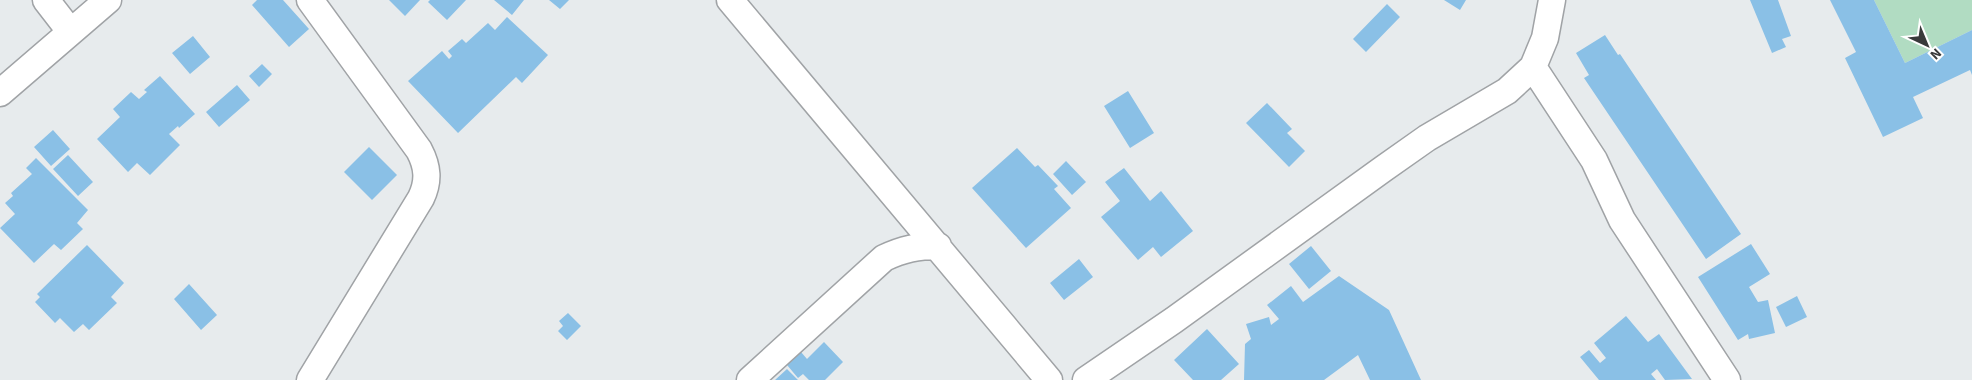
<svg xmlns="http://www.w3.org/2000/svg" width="1972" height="380" font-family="'Source Sans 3',sans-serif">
  <rect width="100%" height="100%" fill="#e7ebed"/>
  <path fill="#b1dcc2" d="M1874,0H1972V30L1905,63Z"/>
  <path fill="#8ac0e6" d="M257,0H283L309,29L289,47L252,5Z
    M389,0H420L405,16Z
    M430,0H466L447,20L428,2Z
    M494,0H524L512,15Z
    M549,0H569L560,9Z
    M1444,0H1466L1460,10Z
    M1750,0H1778L1791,36L1782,39L1786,47L1772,53Z
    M1830,0H1874L1905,63L1972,30V75L1970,70L1913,97L1923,118L1883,137L1845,58L1856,52Z
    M1387,4L1400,17L1366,52L1353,39Z
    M507,17L548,55L522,83L516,77L458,133L408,81L442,51L449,59L452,56L448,51L462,39L466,43L488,23L495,30Z
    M1605,35L1618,55L1620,54L1741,234L1706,259L1584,78L1589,75L1576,53Z
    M193,36L210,57L190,74L172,53Z
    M262,64L272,74L259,87L249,76Z
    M160,76L195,114L179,128L178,126L169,134L180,145L150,175L137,163L128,172L97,139L120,117L113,109L131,92L139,99L147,92L144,90Z
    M237,85L250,100L219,127L206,112Z
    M1128,91L1154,133L1130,148L1104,106Z
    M1267,103L1292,129L1287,133L1305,151L1289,167L1246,123Z
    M53,130L70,149L51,166L34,147Z
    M369,147L397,175L372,200L344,172Z
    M1017,148L1035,167L1038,165L1058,186L1054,189L1071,208L1026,248L972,188Z
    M68,155L93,182L78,196L53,169Z
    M36,158L88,210L77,223L83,229L61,250L54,244L34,263L0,228L15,214L5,203L13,196L11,193L32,174L26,168Z
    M1066,161L1086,182L1072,195L1053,174Z
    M1124,168L1150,201L1161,191L1193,231L1161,257L1153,247L1138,260L1101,217L1120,201L1105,182Z
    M1751,244L1770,274L1749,287L1758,302L1768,300L1775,333L1749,339L1748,334L1738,340L1698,277Z
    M87,245L124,283L111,297L117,303L89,330L83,324L74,332L60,318L55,323L35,302L40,297L37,294Z
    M1311,246L1331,271L1309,289L1289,264Z
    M1079,259L1093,277L1064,300L1050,283Z
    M1339,276L1389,310L1421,380H1370L1358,355L1324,380H1244L1245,344L1251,339L1246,324L1269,317L1271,325L1279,319L1267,305L1291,286L1303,302Z
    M189,284L217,315L201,330L174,299Z
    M1797,296L1807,317L1786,327L1776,307Z
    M568,313L581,326L567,340L558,331L563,326L559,321Z
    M1626,316L1648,342L1659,334L1692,379L1665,380L1657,369L1651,374L1656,380H1599L1580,357L1589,350L1600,363L1606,358L1594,343Z
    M1207,329L1239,364L1221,380H1193L1174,360Z
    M824,342L843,362L825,380H809L803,374L798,378L787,365L801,352L807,359Z
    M787,369L798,380H775Z"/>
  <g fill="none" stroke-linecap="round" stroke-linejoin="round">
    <g stroke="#a0a3a6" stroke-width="29">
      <path id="street" d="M46,0L70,31
        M730,0L1049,380
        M1533,67L1594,160L1622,220L1727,380
        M0,93L108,0
        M310,380L421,198C429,181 428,167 419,150L310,0
        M750,380L884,258C903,249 918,246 938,246
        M1086,380L1174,320L1383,169L1427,138L1507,91L1533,67L1545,38L1552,0"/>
    </g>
    <use href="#street" stroke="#fff" stroke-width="26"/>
  </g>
  <g transform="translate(1927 45) rotate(136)" stroke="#ffffff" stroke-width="4" paint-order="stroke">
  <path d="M0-4L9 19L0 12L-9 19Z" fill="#393a3b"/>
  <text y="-8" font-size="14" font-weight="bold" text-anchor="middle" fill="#393a3b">N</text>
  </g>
</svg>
